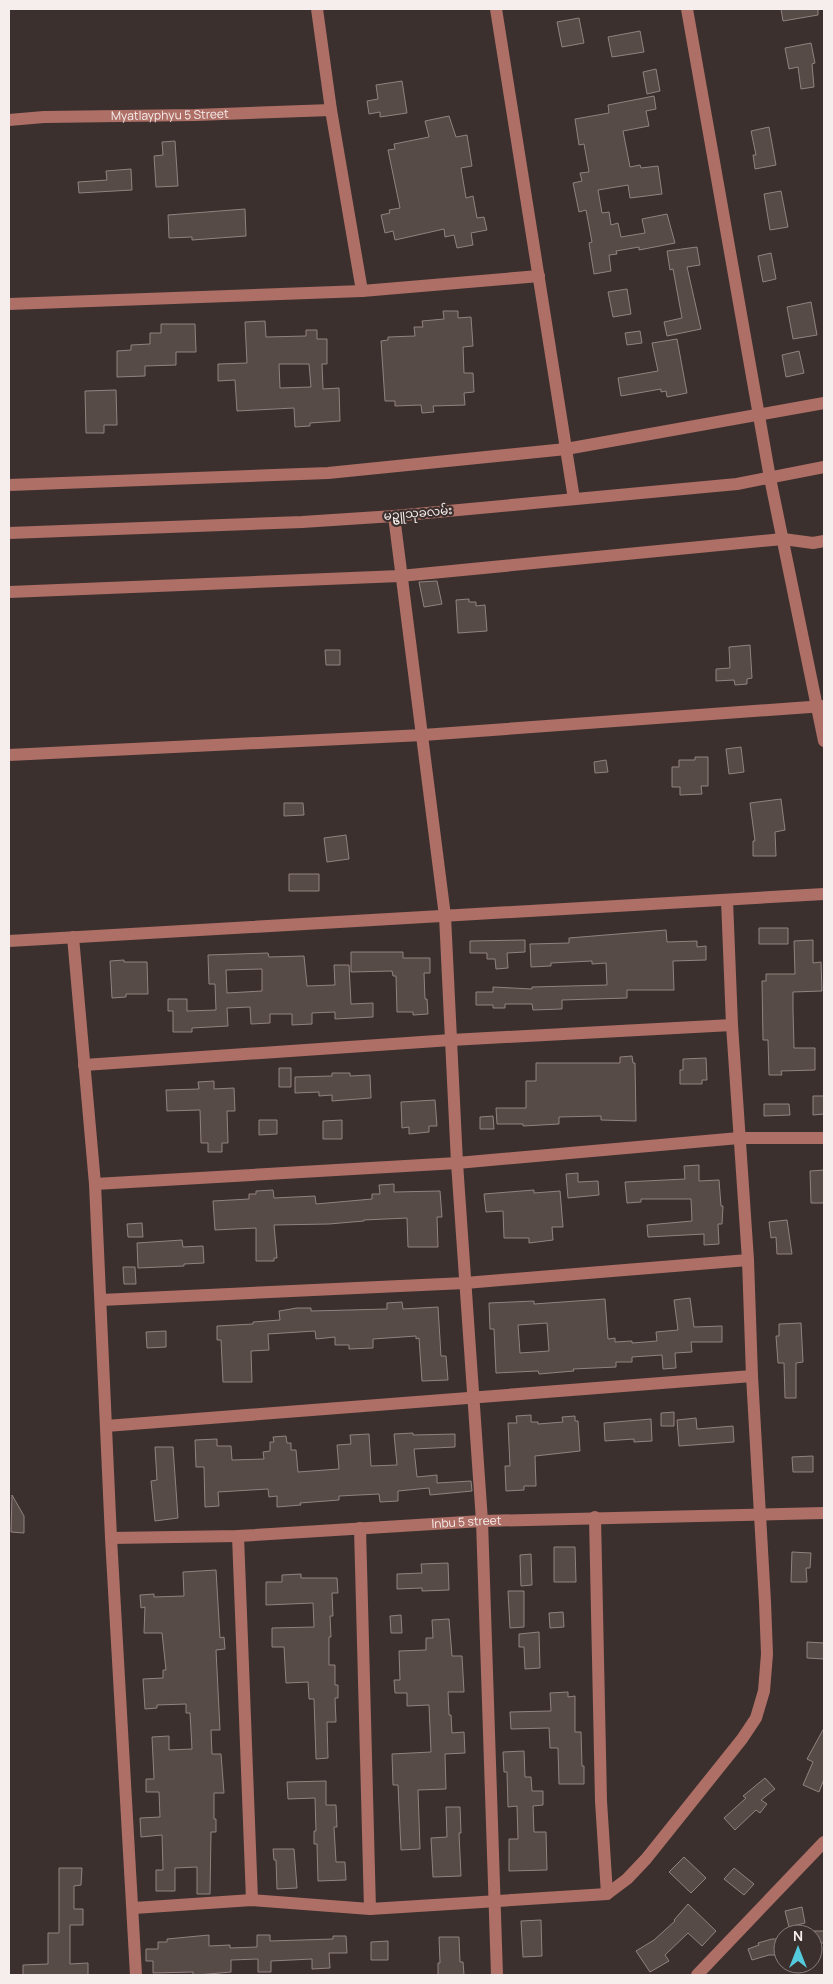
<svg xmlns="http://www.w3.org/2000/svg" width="833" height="1984" font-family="Manrope,'Noto Sans Myanmar',sans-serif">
  <rect width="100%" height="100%" fill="#3c302e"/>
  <path fill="#574b48" stroke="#90827f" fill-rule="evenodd" d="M781,9H818V15L783,21Z
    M579,18L584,43L562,47L557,22Z
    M640,31L644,52L612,57L608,37Z
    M811,43L815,63L812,64L814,87L801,89L798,67L789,69L785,48Z
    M656,69L660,91L647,94L643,72Z
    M402,81L407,113L380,117V112L369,114L367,101L378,99L376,85Z
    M654,96L656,109L646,111L649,126L623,131L630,167L640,165L641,168L658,166L662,194L630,198L628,185L598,190L602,213L609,212L611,225L618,223L621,237L645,233L642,219L667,214L675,243L639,250V247L616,251L617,254L609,255L611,271L594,274L589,243L592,242L586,210L579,212L573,183L582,181L580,173L589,172L584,144L579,145L575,119L609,113L608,105Z
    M449,116L456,137L467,135L472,166L461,168L466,198L473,196L477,218L484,217L487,230L471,233L473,245L457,248L454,235L445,237L444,229L395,240L393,231L385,233L381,215L390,213L389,210L400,208L388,150L395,149L394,144L429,137L425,121Z
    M769,127L776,165L755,169L753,155H756L751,131Z
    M175,141L178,186L156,187L154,156L163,155L162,142Z
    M131,169L132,190L79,193L78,182L107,180L106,171Z
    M781,191L788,227L770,230L764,194Z
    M245,209L246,236L192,240V237L169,238L168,215Z
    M697,247L700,265L687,267L701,329L667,336L664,322L682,318L673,269L670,270L667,251Z
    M771,253L776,279L763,282L758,256Z
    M627,289L631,314L613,317L608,292Z
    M811,302L817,335L793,339L787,307Z
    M443,311H458V318L471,317L473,346L463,347L464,373H473L474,392L464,393L465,405L433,406L434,412L422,413L421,405L395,406V401H385L381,341L388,340V337L415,336L414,327H423L422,321L444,319Z
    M265,321L266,337L306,336V330H317V339H327V364H322L323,389L339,388L340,421L310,423V426L295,427L294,408L237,411L235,380L218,381V364L247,363L245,322ZM279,364H309L311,387L280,388Z
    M161,324H195L196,352H176V365L145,366V376L117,377V351L131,350V345L150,344V333H161Z
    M640,331L642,343L627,345L625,333Z
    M677,339L687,393L667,397L666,391L661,392V389L621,396L618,378L658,371L652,343Z
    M799,351L804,373L786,377L782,355Z
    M116,390L117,425H104V433H86L85,391Z
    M437,581L442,604L424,607L419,582Z
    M469,599V602H476V606L485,605L487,631L458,633L456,600Z
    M750,645L752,678L747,679V684L735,685L734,680L716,681V669L730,668L729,647Z
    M325,650H340V665H326Z
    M741,747L744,772L729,774L726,749Z
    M695,757H708V786H701L702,794L680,795V787H672V767H679V760H695Z
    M606,760L608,772L595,773L594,762Z
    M781,799L785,830L775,832L776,856H753V841H755L750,803Z
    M284,803H303L304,815L284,816Z
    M346,835L349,859L327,862L324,838Z
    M289,874H319V891H289Z
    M759,928H788V944H759Z
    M666,930L667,942L697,941V947L706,946V960L673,961L674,990H627V998L562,1000V1009L533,1010L532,1004H505V1008H493V1005H476V992H493V987L532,989V987L607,985L606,963L592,964V961L551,963V966L531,967L530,944L569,943V938Z
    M525,940V952L507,953L508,968L496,969L495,959H487V953H470V941Z
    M813,940V963L821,962L822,991L793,992V1010L794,1048H815V1070L781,1071L782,1075H769L768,1040H763L762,981H766V974H795L794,941Z
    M351,952H403V958H430V973H424L425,999H427L428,1014L413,1015V1012H397L396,976H393L392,971L351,972Z
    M268,953L269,957L304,956L307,986L335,985L334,965H349L351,1004L373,1003V1017L335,1019V1012L312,1013V1024L292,1025V1014H270V1023L251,1024L250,1007L227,1008L228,1026L192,1028V1032H173V1011H168V999H187V1011L216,1010L215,984H209L208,955ZM262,969V991L227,993L226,970Z
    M124,960V962H147L148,994H126V997L112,998L110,961Z
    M632,1056L633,1063H635L636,1121L601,1120V1116L559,1117V1124L523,1126V1124H497L496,1108H526V1081H536V1063H620V1057Z
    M706,1058L707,1080H702V1084H680V1070H683V1059Z
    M279,1068H291V1087H279Z
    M332,1073H350V1076L370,1075L371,1098L332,1101V1095L319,1096V1092L295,1093V1077L332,1076Z
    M214,1081V1089L234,1088L235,1111H227L228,1143H222V1152H208V1143H201L200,1110L167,1111L166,1090L199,1089L198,1082Z
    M813,1096H824V1114L813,1115Z
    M435,1100L437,1126H429V1132L409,1134V1127L402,1128L401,1102Z
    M764,1104H789L790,1115L764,1116Z
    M493,1116L494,1129H480V1117Z
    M259,1120H277V1134L259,1135Z
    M342,1120V1139H323V1121Z
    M699,1165V1181L719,1180L721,1206H723L722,1224H718L719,1244L704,1245V1234L648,1237L647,1225L692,1221L691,1199H641V1202L627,1203L625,1182L685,1179L684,1166Z
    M824,1170V1203H811L810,1171Z
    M578,1173V1182L598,1181L599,1195L568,1198L566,1174Z
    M394,1184V1192L440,1191L442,1217H437L438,1247H408L407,1218L364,1220V1221L329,1224L274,1225L277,1258H274V1261H256V1228L215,1230L213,1201L249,1199V1194H256V1191L273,1190L274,1198L315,1196L316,1204L372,1199V1194H380L379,1185Z
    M534,1190V1193L560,1191L563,1227H552L553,1240L529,1243V1238H504L503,1211L486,1212L484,1194Z
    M787,1220L792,1254H777L776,1237L771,1238L769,1222Z
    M142,1223L143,1237H128L127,1224Z
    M182,1240L183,1247L203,1246L204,1263L184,1264V1266L138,1268L137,1243Z
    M123,1267H135L136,1284H124Z
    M690,1298L694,1327L722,1326V1342H691L692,1352L675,1353L676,1368L663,1369L662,1355L632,1357V1362H616V1367L573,1369L574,1371L539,1374L538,1371L496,1373L494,1329H490L489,1303L534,1301V1304L605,1299L608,1339L615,1338V1342L632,1341V1343L657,1341L656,1332L678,1330L674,1300ZM547,1323L549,1351L520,1353L518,1325Z
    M402,1302L403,1309L438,1307L441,1356H446L448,1380L422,1381L419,1338L416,1339V1336L373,1339V1348L349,1349V1345H335V1337L316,1339L315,1331L268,1334L269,1350L251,1351L252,1382H223L221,1340H217V1326L253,1324V1322L280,1320L279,1311L297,1308H311V1311L387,1309V1303Z
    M801,1323L803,1362L796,1363V1398H785L784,1363H778L776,1336H779V1324Z
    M166,1331V1347L147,1348L146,1332Z
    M674,1412V1426H661V1413Z
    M531,1415V1422H538V1424L563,1422L562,1417L575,1416V1421H578L580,1451L535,1456L536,1486H524V1490L506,1491L505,1466H510L508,1423H517L516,1416Z
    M696,1418L697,1429L733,1426L734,1442L679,1446L677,1420Z
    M651,1419L652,1441L634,1442V1439L605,1441L604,1423Z
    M413,1433V1435L455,1434V1447L414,1449L417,1477L437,1475V1483L471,1481L472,1491L430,1495L429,1488L398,1491V1501L380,1502L379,1494L339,1496V1500L300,1503L301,1505L277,1507V1496L269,1497L268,1489L218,1492L219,1506L205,1507L204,1467H196L195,1440L217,1439V1446H231L232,1460L264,1459L263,1452L270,1451V1442H274L273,1437L286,1436L287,1443H291V1450H296L298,1472L339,1469L337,1445L351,1444L350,1435L369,1434L371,1466L397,1465L394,1434Z
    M155,1447H173L178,1518L155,1521L151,1481L157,1480Z
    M813,1456V1472H793L792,1457Z
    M12,1495L24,1516V1533L11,1532Z
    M554,1547H575L576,1582H554Z
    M792,1552L811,1553L810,1568H806L807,1582H791Z
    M531,1554L532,1585L521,1586L520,1555Z
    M448,1563L449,1590L422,1591V1588L397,1589V1574L422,1573L421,1564Z
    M216,1570L220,1638L224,1637L225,1649L216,1650L220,1730H211L212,1754H221L224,1793H214V1819H216V1832H211L210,1894H197V1867L175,1868V1891H156V1870H163L162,1835L141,1837L140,1818L160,1817L159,1792H146V1779H154L152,1737L169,1736V1750L192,1749L190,1713H186V1704L157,1705V1708L145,1709L143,1679L163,1678V1670H166L162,1633H144L145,1607L141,1608L140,1595L154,1594V1597L184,1596L183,1572Z
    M301,1574V1578H337L338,1593H332L333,1616H330L331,1637H329V1665H335V1685H338V1698H335L336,1722H327L328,1758L316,1759L314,1699H309L308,1682L286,1683L284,1647H272V1628L314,1627L313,1603L266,1605V1582H282V1575Z
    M508,1591H524V1627L510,1628Z
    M563,1612L564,1627L550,1628L549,1613Z
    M401,1615L402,1633H391L390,1616Z
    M449,1619L452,1656H462L464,1692H448L449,1715H451L452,1733L464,1732L465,1753L445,1754L446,1789L418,1790L420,1849L401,1850L398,1785H393L392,1754L431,1752L429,1705L407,1706V1693H395L394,1680H400L399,1651L426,1650V1638H433L432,1620Z
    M539,1632L540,1668L525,1669L524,1647H519V1634Z
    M807,1642L824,1643V1659L807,1658Z
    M568,1692V1697L575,1696V1732H581L582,1766H584V1784H559L558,1748H550L549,1728L511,1729L510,1712L551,1711L550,1693Z
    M824,1728V1779L819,1792L803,1785L813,1762L807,1759Z
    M524,1751L525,1777H531L532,1791H543V1805L533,1806L534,1832H546L547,1870L509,1871V1839H518L517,1806L508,1807L507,1772H504L503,1752Z
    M765,1778L775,1789L761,1800L767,1804L760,1813L756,1810L735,1830L724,1818L746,1798L743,1796Z
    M326,1781V1805H336L337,1827H334L336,1862H345L346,1880L318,1881L317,1844H314V1831H316L315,1798L288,1799L287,1782Z
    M446,1807H460L461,1833H459L461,1876L433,1877L431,1838L447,1837Z
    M273,1849H294L297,1888L277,1889L276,1860H274Z
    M684,1857L706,1878L691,1893L669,1872Z
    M59,1868H82L81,1885L74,1886V1909H83V1925H70V1964L88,1963V1975H23V1965L48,1964V1933H59Z
    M734,1868L754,1884L744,1895L724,1879Z
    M688,1904L716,1931L702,1946L688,1933L665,1955L669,1961L650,1972L636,1951L654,1940L675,1921L674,1920Z
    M802,1907L805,1923L789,1927L785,1911Z
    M541,1920L542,1956L523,1957L521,1921Z
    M813,1931H824V1943H813Z
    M209,1935V1946L230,1945V1948L257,1947V1935H270V1941L333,1939V1936H346L347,1953H329L330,1968L312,1969V1959L271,1961V1972H258V1959L231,1960V1972L197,1975H193V1972L153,1973V1961H146V1949H158V1942H167V1939Z
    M439,1937H459L460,1962H463L464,1975H438V1963H440Z
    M772,1939H779L780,1955H769L752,1960L748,1949L759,1945L758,1943Z
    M388,1941V1960H371V1942Z"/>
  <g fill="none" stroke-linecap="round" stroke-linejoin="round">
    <g stroke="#ae6f66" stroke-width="12">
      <path d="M317,9L331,110L362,291"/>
      <path d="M496,9L574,499"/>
      <path d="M687,9L770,478L824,741"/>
      <path id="s1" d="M9,120L44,117L195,115L331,110"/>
      <path d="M9,304L362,291L539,276"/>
      <path d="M9,485L328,473L566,449L824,403"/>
      <path d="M394,516L445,916L457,1163L482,1521L497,1975"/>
      <path d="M9,533L302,522L394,516L737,484L824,467"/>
      <path d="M9,592L400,576L783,539L813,543L824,541"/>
      <path d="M9,755L423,735L824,706"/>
      <path d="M73,937L95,1184L111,1538L136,1975"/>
      <path d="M9,941L824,894"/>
      <path d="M84,1065L451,1040L732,1025"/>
      <path d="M95,1184L457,1163L739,1138H824"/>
      <path d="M101,1300L465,1283L748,1260"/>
      <path d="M106,1426L752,1376"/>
      <path d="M595,1517L601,1801L607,1894"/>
      <path d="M360,1528L370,1909"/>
      <path d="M238,1536L252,1900"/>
      <path id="s2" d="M111,1538L238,1536L482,1521L824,1513"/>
      <path d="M134,1908L252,1900L370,1909L607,1894L627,1879L646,1859L742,1739L756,1718L764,1691L767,1654L765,1602L752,1376L748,1260L732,1025L727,900"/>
      <path d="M697,1975L824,1842"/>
    </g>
  </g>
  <g text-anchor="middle" stroke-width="4.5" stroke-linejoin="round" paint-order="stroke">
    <g font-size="12" fill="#f6eeed" stroke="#3c302e">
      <text dy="4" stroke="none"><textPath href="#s1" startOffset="161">Myatlayphyu 5 Street</textPath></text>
      <text transform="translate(418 513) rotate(-5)" y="4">မဥ္ဇူသုခလမ်း</text>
      <text dy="4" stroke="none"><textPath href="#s2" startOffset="356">Inbu 5 street</textPath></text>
    </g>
  </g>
  <rect width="833" height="1984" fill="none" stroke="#f6eeed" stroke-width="20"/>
  <g transform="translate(798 1949)"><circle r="24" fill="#3c302e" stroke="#867c7a"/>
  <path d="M0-4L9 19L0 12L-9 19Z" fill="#54cadd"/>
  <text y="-8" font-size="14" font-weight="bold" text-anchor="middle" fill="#f6eeed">N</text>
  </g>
</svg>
